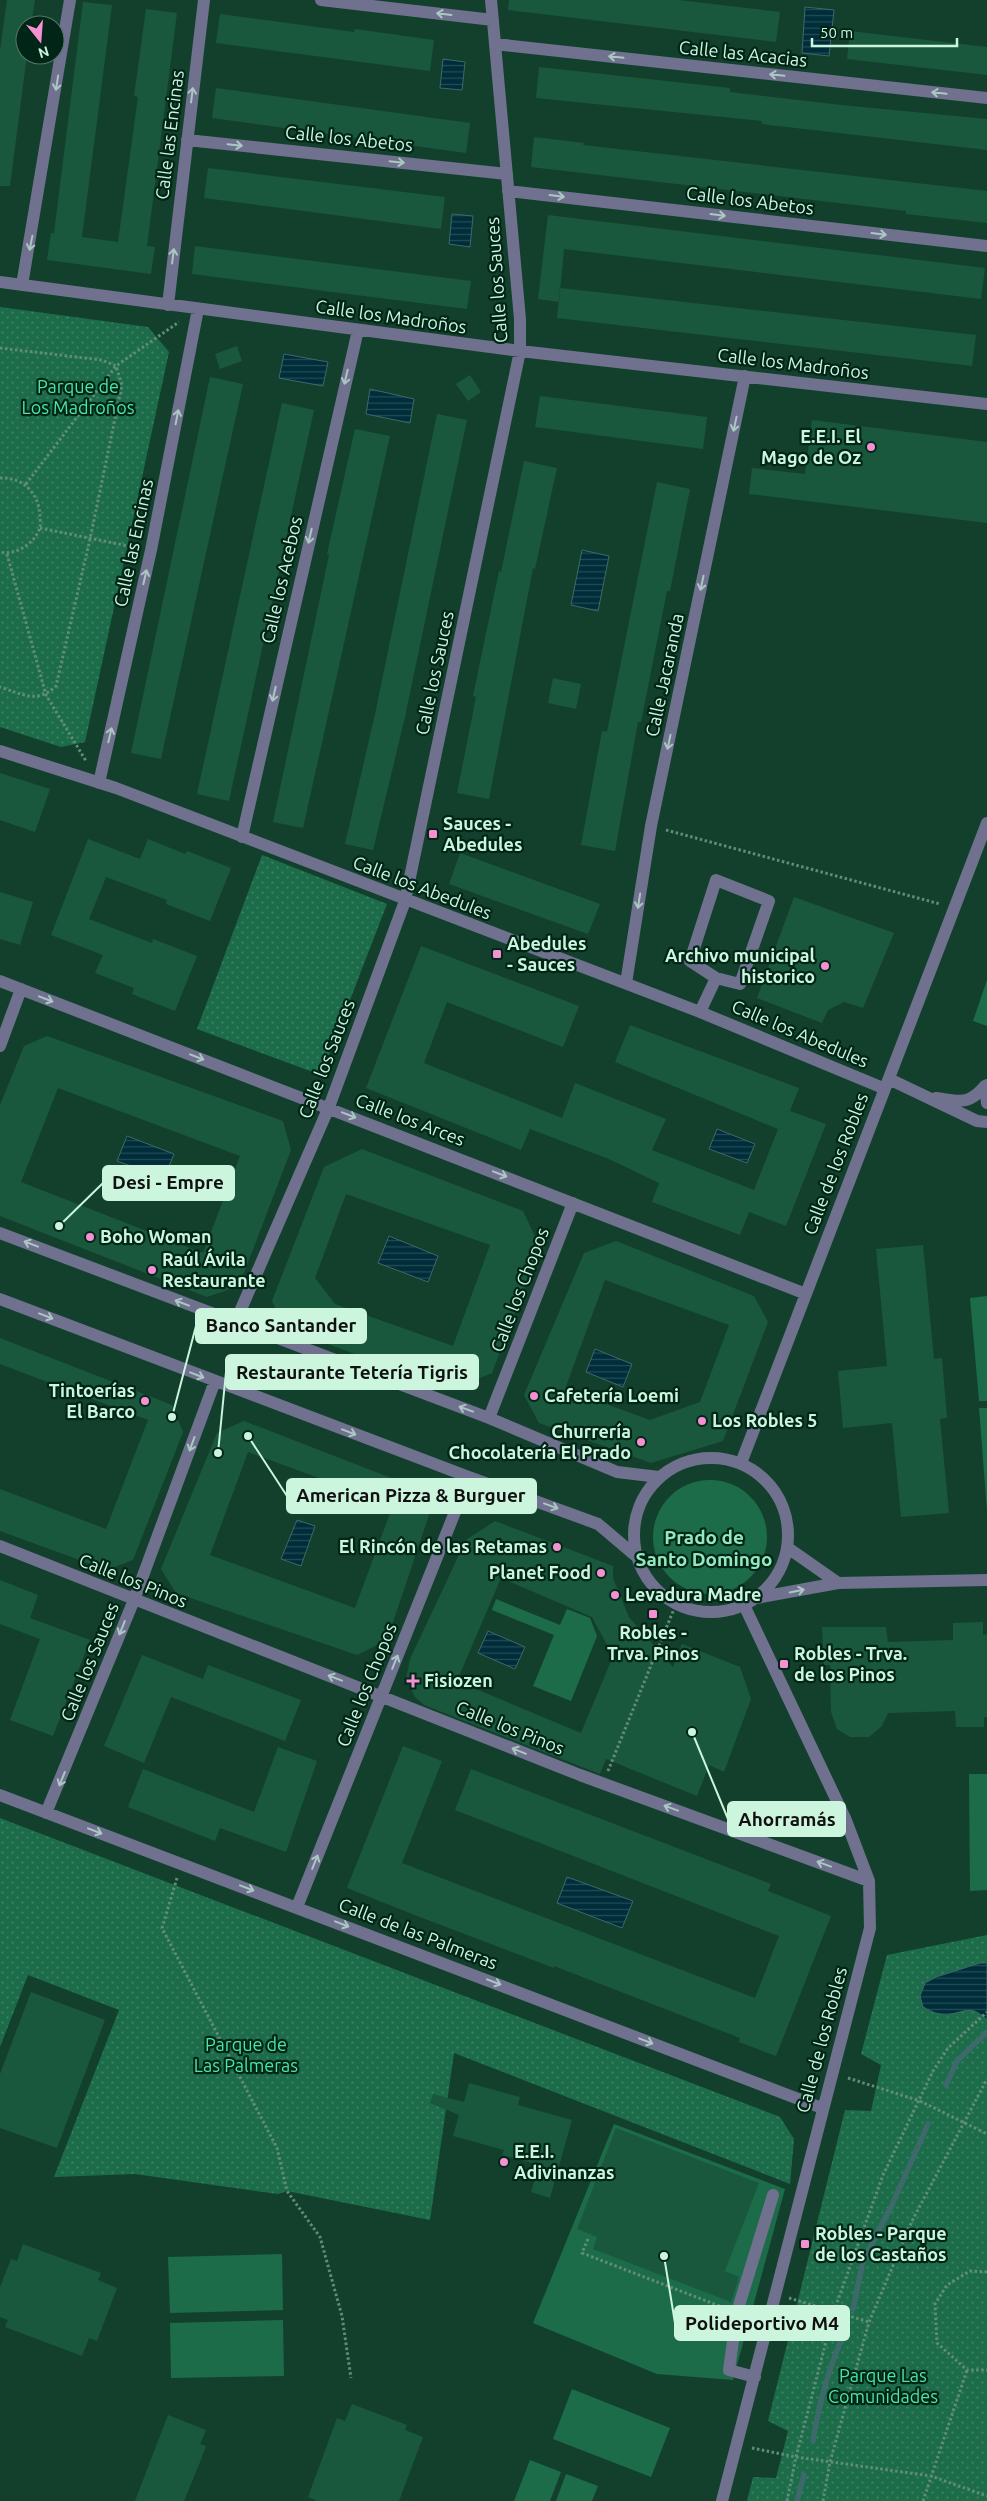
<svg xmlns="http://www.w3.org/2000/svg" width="987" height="2501" font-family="Ubuntu,sans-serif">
  <defs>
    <pattern id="grass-dots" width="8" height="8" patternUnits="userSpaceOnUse" patternTransform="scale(1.25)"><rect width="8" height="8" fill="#1c6c4a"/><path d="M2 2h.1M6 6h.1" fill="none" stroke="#3c8264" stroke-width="1.8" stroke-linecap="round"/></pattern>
    <pattern id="water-rules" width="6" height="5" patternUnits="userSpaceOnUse" patternTransform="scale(1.25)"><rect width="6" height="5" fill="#002d3a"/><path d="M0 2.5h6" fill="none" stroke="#244c56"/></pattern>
  </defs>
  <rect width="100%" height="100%" fill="#13402c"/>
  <path fill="url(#grass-dots)" d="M0,307L148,327L169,352L85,742L61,747L0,727Z
    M262,855L387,904L321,1075L197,1029Z
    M0,1818L780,2117L794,2139L790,2184L454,2053L430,2220L287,2191L278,2194L135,2174L54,2177L119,2010L28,1975L0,2047Z
    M987,1935V2501H747L753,2477L776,2478L788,2431L768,2421L845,2110L871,2111L881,2065L861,2054L887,1955Z"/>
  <path fill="#1c6c4a" d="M987,980V1026L973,1021Z
    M987,1296V1401H979L970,1298Z
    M979,1408H987V1511Z
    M653 1537a57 57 0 1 1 114 0a57 57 0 1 1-114 0Z
    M496,1599L560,1625L567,1609L590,1618L597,1636L571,1701L533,1686L554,1635L492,1610Z
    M969,1774H987V1890L970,1891Z
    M614,2124L785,2189L733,2380L657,2374L533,2323Z
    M282,2254L283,2310L170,2313L168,2257Z
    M283,2320L284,2376L171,2378L170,2323Z
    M572,2389L670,2428L651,2477L553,2439Z
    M530,2460L561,2472L550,2501H514Z
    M566,2474L598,2486L592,2501H556Z"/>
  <path fill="url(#water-rules)" stroke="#3d696b" d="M805,7L834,10L829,56L802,53Z
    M443,59L465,62L462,90L440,88Z
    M452,214L473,216L470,247L449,244Z
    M284,354L328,362L323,386L279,378Z
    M370,389L414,399L410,423L366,414Z
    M582,550L609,556L598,611L571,605Z
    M717,1129L755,1144L747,1163L709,1149Z
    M127,1136L174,1154L164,1178L117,1161Z
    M389,1236L438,1256L428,1282L378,1263Z
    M595,1349L632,1364L623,1387L586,1372Z
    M297,1520L315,1526L301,1566L281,1559Z
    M488,1631L525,1647L515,1669L478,1653Z
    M567,1877L633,1901L622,1928L557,1903Z
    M980,1963H987V2020C968,2001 963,2016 942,2014C935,2014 929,2010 923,2007L920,1996L925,1983L936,1977Z"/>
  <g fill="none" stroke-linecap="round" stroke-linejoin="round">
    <path stroke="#3d696b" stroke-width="5.5" d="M946,2085L957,2061L987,2032
      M853,2309L863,2261L892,2205L928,2124
      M813,2441C820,2397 830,2366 847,2325
      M797,2501L804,2475"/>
  </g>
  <path fill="#19583d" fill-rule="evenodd" d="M7,0H35L31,25H25V55H27L10,186H0V51Z
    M509,0H678L780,12L776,42L508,10Z
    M83,2L112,5L82,237L118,242L138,97L134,96L146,9L177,13L147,246L155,247L151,274L47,260L51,233H54Z
    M220,14L354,32L355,29L434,40L430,71L216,43Z
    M850,31L987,47V75L847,59Z
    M539,67L730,88V92L841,105L987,119V150L778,126L762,124V121L536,98Z
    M216,88L470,123L466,153L212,118Z
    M534,137L584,143L583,145L987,191V223L906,214V211L531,167Z
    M208,168L445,197L441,229L204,198Z
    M548,215L985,268L981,299L564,249L559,302L538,299Z
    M195,246L471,281L467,309L192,274Z
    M560,288L976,335L972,366L557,318Z
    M237,346L242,361L220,369L215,354Z
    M470,375L481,392L468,401L456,384Z
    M210,377L243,384L161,759L131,753Z
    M540,396L707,417L703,449L535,427Z
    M282,403L314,410L229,801L197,794Z
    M437,414L467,420L405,717L373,850L345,844L375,714Z
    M812,420L987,442V523L749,494L752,468L805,474Z
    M355,429L390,436L303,828L273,822L329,555L327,554Z
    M524,461L557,468L535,569L533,568L489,799L457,793L476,697L473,696L499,571L501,572Z
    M657,482L690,489L670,591H667L641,722H638L615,851L581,845L602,731L607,732Z
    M553,678L581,684L576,709L548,703Z
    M0,773L50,789L35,832L0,820Z
    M88,839L140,859L148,839L185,854L187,851L231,868L210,921L166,904L167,900L106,877L89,919L152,943L153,939L197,956L175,1011L132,994L134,988L95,973L103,955L51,935Z
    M460,853L600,904L588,934L449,884Z
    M0,892L33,902L20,945L0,939Z
    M794,897L894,933L863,1008L844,1002L828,1010L822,1023L757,998Z
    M421,946L579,1006L563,1047L447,1002L424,1063L562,1118L575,1083L666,1119L652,1150L754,1190L778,1129L615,1062L630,1025L799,1088L790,1111L826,1124L786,1226L749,1212L740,1235L652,1202L659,1183L609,1159L530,1129L521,1150L366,1088Z
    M47,1036L283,1121L291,1150L239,1286L207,1297L0,1216V1105L24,1046ZM58,1088L240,1156L203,1253L21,1182Z
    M362,1149L523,1211L540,1247L492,1373L451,1390L285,1328L272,1301L324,1167ZM346,1194L490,1245L453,1346L335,1304L315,1278Z
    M616,1241L754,1296L768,1322L723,1441L651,1463L539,1423L524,1395L584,1253ZM605,1280L729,1325L700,1402L650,1420L565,1389Z
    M923,1245L934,1359L942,1358L947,1418L940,1419L949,1513L901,1517L892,1423L843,1428L838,1371L887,1366L876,1249Z
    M0,1338L172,1405L183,1432L133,1560L107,1570L0,1531V1489L106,1529L148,1420L0,1364Z
    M244,1421L417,1488L429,1515L387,1640L357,1655L176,1593L161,1569L217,1433ZM248,1452L393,1505L355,1608L210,1555Z
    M495,1521L613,1566V1578L629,1617L673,1667L682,1644L740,1667L751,1699L724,1772L709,1765L697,1796L606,1759L600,1774L424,1705L415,1697L406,1679L410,1659L466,1540ZM501,1578L592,1617L613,1656L581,1733L457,1681Z
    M0,1580L38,1595L30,1618L90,1640L53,1736L10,1720L40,1639L0,1624Z
    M983,1622V1635L987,1634V1717H984V1727H956L955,1711L888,1713L882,1726L869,1737H850L837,1729L831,1712L830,1665H824L822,1627H886L888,1642L953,1640V1623Z
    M142,1655L203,1679L208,1665L301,1700L285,1741L171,1697L144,1763L104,1746Z
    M403,1746L442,1761L402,1863L755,1998L779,1936L455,1810L471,1769L771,1884L768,1891L831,1916L776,2056L739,2042L740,2038L554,1966V1968L412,1914L347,1888Z
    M278,1747L317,1761L286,1852L220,1828L215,1841L128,1807L143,1769L254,1812Z
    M31,1992L105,2020L57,2148L0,2128V2074Z
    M469,2083L520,2097L518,2105L572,2120L550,2198L531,2192L539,2165L502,2155L504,2150L453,2136L459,2115L430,2103L433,2094L464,2102Z
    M616,2128L759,2183L725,2271L739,2277L731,2302L593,2249L597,2237L577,2229Z
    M23,2244L101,2273L98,2280L117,2288L97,2341L89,2338L82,2356L5,2327L8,2320L0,2317V2287L11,2259L17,2261Z
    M352,2404L407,2425L405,2430L423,2437L399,2501H317L308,2497L337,2418L345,2421Z
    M168,2415L206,2430L200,2444L206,2446L200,2462L184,2501H135Z"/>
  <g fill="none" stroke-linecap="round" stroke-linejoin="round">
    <path stroke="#618c77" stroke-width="3" stroke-dasharray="2.5 2.5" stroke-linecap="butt" d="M0,348L102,360L116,366L122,385L90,539L56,686C37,704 22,694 0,687
      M0,478C23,477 39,493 40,516C40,519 41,524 40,527C36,543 15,556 0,552
      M26,484L116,366L179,322
      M40,528L138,548
      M7,554L46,695L86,761
      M666,830L940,904
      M608,1771L676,1604
      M177,1878L162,1928L277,2148L287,2191L320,2237L342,2316L351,2378
      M848,2078L920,2101
      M979,2130L987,2134
      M588,2239L582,2253L722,2307
      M987,2272L970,2271L947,2285L935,2304L937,2343L967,2370H987
      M789,2298L869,2322
      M752,2448L796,2457L931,2476L987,2496
      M787,2501L796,2457L834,2311L883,2175L933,2071L948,2048L987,2012
      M823,2501L830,2462L869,2322L912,2221L987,2079
      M923,2501L967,2370"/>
    <path stroke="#6f718f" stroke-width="12" d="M321,0L493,20
      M495,44L987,98
      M187,140L507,174
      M508,191L987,246
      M0,282L520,351L987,404
      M22,285L70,0
      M168,305L204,0
      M0,751L116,788L700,1012L883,1088
      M99,783L151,550L198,309
      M242,837L358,330
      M0,981L806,1294
      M626,983L651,826L745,376
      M700,1012L716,978L740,984L769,901L716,880L690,961L716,978
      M0,1046L21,989
      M889,1079L977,1121L987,1122
      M987,1085L985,1086L987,1103
      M936,1098C960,1101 968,1106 985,1086
      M0,1233L489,1418L617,1472L659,1477
      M0,1299L469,1477L598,1524L637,1557
      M235,1323L329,1107L405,901L520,351V319L491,0
      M489,1418L573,1203
      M634 1535a77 77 0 1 1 154 0a77 77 0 1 1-154 0Z
      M741,1463L987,823
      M0,1546L580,1775L869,1881
      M788,1548L838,1583
      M756,1598L838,1583L987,1580
      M0,1795L822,2108
      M46,1813L134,1600L215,1381
      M297,1907L469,1477
      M755,2377L729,2370L737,2312L773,2195
      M722,2501L870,1928L869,1881L845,1818L744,1605"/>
    <path stroke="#618c77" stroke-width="3" stroke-dasharray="2.5 2.5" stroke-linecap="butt" d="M920,2101L979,2130"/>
  </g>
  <defs><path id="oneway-shaft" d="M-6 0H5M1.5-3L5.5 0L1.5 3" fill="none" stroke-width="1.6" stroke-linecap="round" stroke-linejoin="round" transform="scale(1.25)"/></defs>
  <g stroke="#abc7c2">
    <use href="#oneway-shaft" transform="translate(444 14) rotate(-173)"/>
    <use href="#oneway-shaft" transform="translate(616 57) rotate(-174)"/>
    <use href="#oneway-shaft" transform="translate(777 75) rotate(-174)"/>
    <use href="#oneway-shaft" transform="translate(57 83) rotate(99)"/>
    <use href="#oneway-shaft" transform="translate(939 93) rotate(-174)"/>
    <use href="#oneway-shaft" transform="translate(192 95) rotate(-83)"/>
    <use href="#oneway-shaft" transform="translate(235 145) rotate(6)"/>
    <use href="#oneway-shaft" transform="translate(397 162) rotate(6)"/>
    <use href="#oneway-shaft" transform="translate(557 196) rotate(7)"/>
    <use href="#oneway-shaft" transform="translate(718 215) rotate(7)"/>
    <use href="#oneway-shaft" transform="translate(879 234) rotate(7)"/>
    <use href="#oneway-shaft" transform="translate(31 243) rotate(101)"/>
    <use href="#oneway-shaft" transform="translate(173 256) rotate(-83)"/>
    <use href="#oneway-shaft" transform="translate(346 377) rotate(103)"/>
    <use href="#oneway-shaft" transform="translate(177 417) rotate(-79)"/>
    <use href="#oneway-shaft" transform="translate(735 424) rotate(102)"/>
    <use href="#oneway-shaft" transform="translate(310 536) rotate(103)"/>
    <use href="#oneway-shaft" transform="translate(145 577) rotate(-77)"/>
    <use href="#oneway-shaft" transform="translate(702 583) rotate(102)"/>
    <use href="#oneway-shaft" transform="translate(274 694) rotate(103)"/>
    <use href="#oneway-shaft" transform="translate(110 735) rotate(-77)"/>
    <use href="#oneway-shaft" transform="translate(669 742) rotate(102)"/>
    <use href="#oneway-shaft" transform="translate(639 901) rotate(99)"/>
    <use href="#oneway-shaft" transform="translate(46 999) rotate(21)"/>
    <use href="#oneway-shaft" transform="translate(197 1057) rotate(21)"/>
    <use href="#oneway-shaft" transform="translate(349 1115) rotate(21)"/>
    <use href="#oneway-shaft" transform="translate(500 1174) rotate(21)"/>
    <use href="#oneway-shaft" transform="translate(31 1244) rotate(-159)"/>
    <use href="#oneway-shaft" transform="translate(182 1303) rotate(-159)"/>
    <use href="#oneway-shaft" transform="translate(46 1316) rotate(21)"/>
    <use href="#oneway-shaft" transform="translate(197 1375) rotate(21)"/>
    <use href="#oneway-shaft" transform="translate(466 1409) rotate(-160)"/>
    <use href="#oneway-shaft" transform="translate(349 1432) rotate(21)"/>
    <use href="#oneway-shaft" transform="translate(192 1444) rotate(110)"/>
    <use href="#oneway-shaft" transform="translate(551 1506) rotate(20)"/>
    <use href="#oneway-shaft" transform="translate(797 1591) rotate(-11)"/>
    <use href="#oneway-shaft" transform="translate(122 1628) rotate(112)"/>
    <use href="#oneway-shaft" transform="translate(395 1662) rotate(-68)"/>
    <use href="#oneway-shaft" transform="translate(335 1678) rotate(-159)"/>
    <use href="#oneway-shaft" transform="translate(519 1751) rotate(-158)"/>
    <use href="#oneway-shaft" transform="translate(62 1779) rotate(112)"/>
    <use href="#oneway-shaft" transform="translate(671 1808) rotate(-160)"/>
    <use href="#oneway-shaft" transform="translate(95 1831) rotate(21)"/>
    <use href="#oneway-shaft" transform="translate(315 1862) rotate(-68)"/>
    <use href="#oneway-shaft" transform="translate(824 1864) rotate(-160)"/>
    <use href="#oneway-shaft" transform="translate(247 1888) rotate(21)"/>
    <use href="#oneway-shaft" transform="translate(342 1924) rotate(21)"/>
    <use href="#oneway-shaft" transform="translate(494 1982) rotate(21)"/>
    <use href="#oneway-shaft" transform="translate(646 2041) rotate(21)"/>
  </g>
  <g fill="#f591d3" stroke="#012516" stroke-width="2">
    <circle cx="871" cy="447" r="5"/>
    <rect x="428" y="829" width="10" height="10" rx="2.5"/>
    <rect x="492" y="949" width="10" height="10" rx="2.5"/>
    <circle cx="825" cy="966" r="5"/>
    <circle cx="90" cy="1237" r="5"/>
    <circle cx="152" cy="1270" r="5"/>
    <circle cx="534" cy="1396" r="5"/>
    <circle cx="145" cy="1401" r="5"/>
    <circle cx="702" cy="1421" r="5"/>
    <circle cx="641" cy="1442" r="5"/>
    <circle cx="557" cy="1547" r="5"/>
    <circle cx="601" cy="1573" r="5"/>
    <circle cx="615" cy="1595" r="5"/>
    <rect x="648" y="1609" width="10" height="10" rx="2.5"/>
    <rect x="779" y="1659" width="10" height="10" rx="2.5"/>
    <path d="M410.5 1673.5h5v5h5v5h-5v5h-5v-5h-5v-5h5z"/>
    <circle cx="504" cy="2162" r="5"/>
    <rect x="800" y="2239" width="10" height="10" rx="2.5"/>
  </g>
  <g text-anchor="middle" stroke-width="4.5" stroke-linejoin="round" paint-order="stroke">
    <g font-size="18" fill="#ccf5de" stroke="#012516">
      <text transform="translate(743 54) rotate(6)" y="6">Calle las Acacias</text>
      <text transform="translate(170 135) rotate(-83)" y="6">Calle las Encinas</text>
      <text transform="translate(349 139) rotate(6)" y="6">Calle los Abetos</text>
      <text transform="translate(750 201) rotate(7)" y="6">Calle los Abetos</text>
      <text transform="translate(497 280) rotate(-94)" y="6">Calle los Sauces</text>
      <text transform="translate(391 317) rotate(8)" y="6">Calle los Madroños</text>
      <text transform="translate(793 364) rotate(7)" y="6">Calle los Madroños</text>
      <text transform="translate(134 543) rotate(-78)" y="6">Calle las Encinas</text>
      <text transform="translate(282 580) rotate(-77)" y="6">Calle los Acebos</text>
      <text transform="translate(435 673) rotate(-78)" y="6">Calle los Sauces</text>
      <text transform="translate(665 675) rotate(-78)" y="6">Calle Jacaranda</text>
      <text transform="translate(422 888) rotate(21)" y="6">Calle los Abedules</text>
      <text transform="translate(800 1034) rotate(23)" y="6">Calle los Abedules</text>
      <text transform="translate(327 1059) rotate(-69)" y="6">Calle los Sauces</text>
      <text transform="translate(410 1120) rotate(21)" y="6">Calle los Arces</text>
      <text transform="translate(836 1164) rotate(-69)" y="6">Calle de los Robles</text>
      <text transform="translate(520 1290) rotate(-69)" y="6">Calle los Chopos</text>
      <text transform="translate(133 1581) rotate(22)" y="6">Calle los Pinos</text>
      <text transform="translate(90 1662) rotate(-68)" y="6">Calle los Sauces</text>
      <text transform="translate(367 1685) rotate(-68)" y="6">Calle los Chopos</text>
      <text transform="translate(510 1728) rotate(22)" y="6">Calle los Pinos</text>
      <text transform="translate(418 1934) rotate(21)" y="6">Calle de las Palmeras</text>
      <text transform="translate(822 2040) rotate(-75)" y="6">Calle de los Robles</text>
    </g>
    <g font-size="18" fill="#4ae6a4" stroke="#012516">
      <text x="78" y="393">Parque de<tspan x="78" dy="21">Los Madroños</tspan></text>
      <text x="246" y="2051">Parque de<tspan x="246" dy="21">Las Palmeras</tspan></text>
      <text x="883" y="2382">Parque Las<tspan x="883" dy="21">Comunidades</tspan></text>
    </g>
    <g font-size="18" font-weight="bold" fill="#ccf5de" stroke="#012516" text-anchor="start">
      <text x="861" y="443" text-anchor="end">E.E.I. El<tspan x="861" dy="21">Mago de Oz</tspan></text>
      <text x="443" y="830">Sauces -<tspan x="443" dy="21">Abedules</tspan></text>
      <text x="507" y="950">Abedules<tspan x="507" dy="21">- Sauces</tspan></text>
      <text x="815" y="962" text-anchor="end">Archivo municipal<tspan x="815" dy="21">historico</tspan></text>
      <text x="100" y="1243">Boho Woman</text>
      <text x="162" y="1266">Raúl Ávila<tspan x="162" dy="21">Restaurante</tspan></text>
      <text x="135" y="1397" text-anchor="end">Tintoerías<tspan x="135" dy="21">El Barco</tspan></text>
      <text x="544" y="1402">Cafetería Loemi</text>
      <text x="712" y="1427">Los Robles 5</text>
      <text x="631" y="1438" text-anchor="end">Churrería<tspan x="631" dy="21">Chocolatería El Prado</tspan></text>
      <text x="547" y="1553" text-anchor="end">El Rincón de las Retamas</text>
      <text x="591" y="1579" text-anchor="end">Planet Food</text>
      <text x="625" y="1601">Levadura Madre</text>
      <text x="653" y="1639" text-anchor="middle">Robles -<tspan x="653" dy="21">Trva. Pinos</tspan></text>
      <text x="794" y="1660">Robles - Trva.<tspan x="794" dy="21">de los Pinos</tspan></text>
      <text x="424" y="1687">Fisiozen</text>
      <text x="514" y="2158">E.E.I.<tspan x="514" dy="21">Adivinanzas</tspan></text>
      <text x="815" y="2240">Robles - Parque<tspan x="815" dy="21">de los Castaños</tspan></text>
    </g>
    <g font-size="19" font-weight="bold" fill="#94e8bd" stroke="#012516">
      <text x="704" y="1544">Prado de<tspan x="704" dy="22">Santo Domingo</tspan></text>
    </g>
  </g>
  <path fill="none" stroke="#ccf5de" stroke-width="2" d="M59 1226L103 1183M172 1417L196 1326M218 1453L226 1372M248 1436L287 1496M692 1732L728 1819M664 2256L675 2323"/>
  <g fill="#ccf5de" stroke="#012516" stroke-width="2">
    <circle cx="59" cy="1226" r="5"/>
    <circle cx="172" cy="1417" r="5"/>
    <circle cx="218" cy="1453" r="5"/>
    <circle cx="248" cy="1436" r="5"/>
    <circle cx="692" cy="1732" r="5"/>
    <circle cx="664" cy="2256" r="5"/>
  </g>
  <g fill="#ccf5de" stroke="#ccf5de" stroke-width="2">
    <rect x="103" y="1166" width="131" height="34" rx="5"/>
    <rect x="196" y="1309" width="170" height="34" rx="5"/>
    <rect x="226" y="1355" width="252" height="34" rx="5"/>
    <rect x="287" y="1479" width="249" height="34" rx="5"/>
    <rect x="728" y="1802" width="117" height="34" rx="5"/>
    <rect x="675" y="2306" width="174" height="34" rx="5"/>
  </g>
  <g font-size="19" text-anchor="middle" font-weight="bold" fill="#111">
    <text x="168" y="1189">Desi - Empre</text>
    <text x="281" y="1332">Banco Santander</text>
    <text x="352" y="1379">Restaurante Tetería Tigris</text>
    <text x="411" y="1502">American Pizza &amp; Burguer</text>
    <text x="787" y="1826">Ahorramás</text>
    <text x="762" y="2330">Polideportivo M4</text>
  </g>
  <g transform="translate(40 40) rotate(163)"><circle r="24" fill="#012516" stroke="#527866"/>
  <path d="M0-4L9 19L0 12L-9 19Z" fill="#f591d3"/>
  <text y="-8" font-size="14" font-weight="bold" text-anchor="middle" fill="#ccf5de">N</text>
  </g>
  <path d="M812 38v8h145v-8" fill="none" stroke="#ccf5de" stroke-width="2.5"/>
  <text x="820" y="38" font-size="15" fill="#ccf5de" stroke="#012516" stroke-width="4" paint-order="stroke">50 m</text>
</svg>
